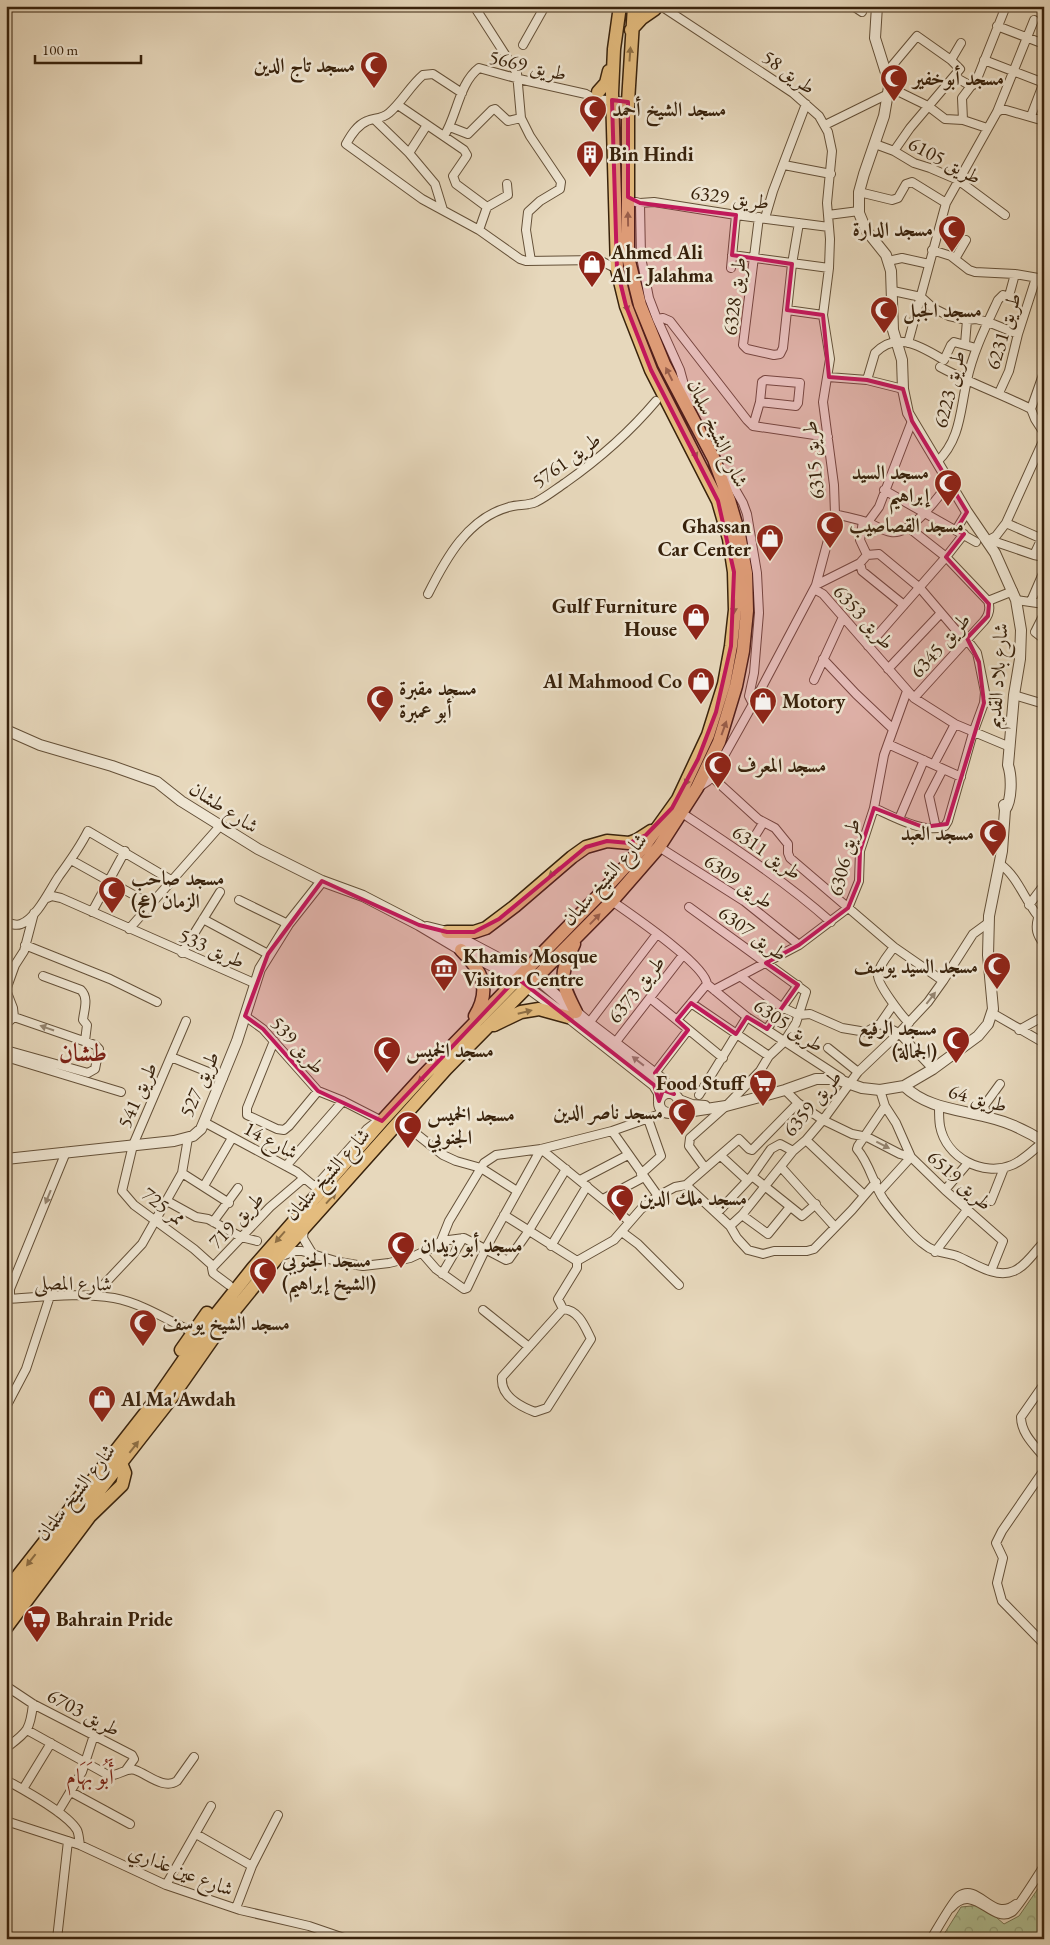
<svg xmlns="http://www.w3.org/2000/svg" width="1050" height="1945" font-family="'EB Garamond',Amiri,serif">
  <defs>
    <pattern id="park-crowns" width="20" height="18" patternUnits="userSpaceOnUse" patternTransform="scale(1.25)"><rect width="20" height="18" fill="#b0c094"/><path d="M2 6a3 3 0 1 1 6 0M12 15a3 3 0 1 1 6 0" fill="none" stroke="#909c77"/></pattern>
  </defs>
  <rect width="100%" height="100%" fill="#e7d8bc"/>
  <filter id="stains"><feTurbulence type="fractalNoise" baseFrequency=".004" numOctaves="4"/><feColorMatrix values="0 0 0 0 .2 0 0 0 0 .09 0 0 0 0 .02 0 0 0 .5 -.17"/></filter>
  <radialGradient id="worn" r=".72"><stop offset=".6" stop-color="#630" stop-opacity="0"/><stop offset="1" stop-color="#630" stop-opacity=".3"/></radialGradient>
  <path fill="url(#park-crowns)" stroke="#747150" d="M1044,1880V1939H941L961,1907L982,1905L1004,1924L1019,1916Z"/>
  <g fill="none" stroke-linecap="round" stroke-linejoin="round">
    <g stroke="#645038" stroke-width="10">
      <path id="minor" d="M474,6L517,73L521,118L530,136L561,182L560,189L540,201L528,212L526,230L531,261
        M661,6L793,93L819,116L828,132L832,151L827,203L830,239L829,268L823,315L830,359L823,402L834,485L835,514L816,585L753,704L715,772L708,781L699,787
        M853,6L862,12
        M997,26L1044,44
        M523,45L545,6
        M951,60L961,43
        M984,60L1044,83
        M886,73L917,36L951,60L960,69L910,128L894,151
        M955,77L971,86L975,84L1006,6
        M889,87L928,106L945,119L963,120L987,128
        M462,93L433,74L423,75C410,86 402,102 389,113C382,119 374,118 367,121C357,125 351,135 346,144L422,199L479,230L520,259L526,261L599,260L617,269
        M398,105L464,150L467,155L466,157L453,176L456,184L487,207
        M997,112L1001,110H1006L1044,121
        M1031,116L1044,82
        M375,120L409,153L435,184L443,210
        M963,120L962,98L971,86
        M825,125L888,94
        M450,127L468,134L492,110L495,109L508,121L521,118
        M444,136C457,116 459,83 479,68L519,79L586,94L595,99L628,102
        M875,144L894,151L914,163L930,168L958,180L1005,215
        M409,153L427,125
        M784,165L831,174
        M859,192L892,200L898,198L906,184L912,182L946,203
        M636,202L640,203L654,202L736,215L829,227
        M640,203L641,257L649,298L657,319L680,370L689,403
        M828,215L859,211
        M759,217L743,345L747,349L774,355L780,354L783,348L792,264L799,223
        M765,218L773,191L806,104
        M479,230L487,207L508,195L507,184
        M932,250L951,256L969,270L975,272L1015,274L1044,279
        M732,255L829,268
        M955,259L966,240
        M888,261L902,258L929,264
        M731,268L736,215
        M893,291L921,297L933,308L949,316L967,320L976,319L988,322L1018,334
        M1009,296L1015,274
        M787,310L823,315
        M657,319L663,318L670,321L747,420L753,426L828,437
        M908,343L946,203L997,112L1034,20
        M965,344L967,320
        M940,367C970,383 1001,394 1031,409
        M1044,372L1031,409L1035,419L1044,433
        M828,377L867,380L903,389
        M867,380L875,353C897,330 922,347 944,360L951,345L954,342L976,348
        M999,393L1009,371L1018,334L1036,278
        M753,426L760,402L762,382L765,380L800,383L798,403L796,406L760,402
        M937,462C961,439 960,410 967,380C973,352 986,326 998,300L1003,295L1016,299
        M719,472L728,477L743,503L747,514L757,573L759,613L754,673L749,696L753,704
        M884,490L976,542
        M835,514C846,517 858,519 869,523C876,526 883,531 891,532C911,536 938,497 949,483
        M863,521L860,540L867,555
        M868,522L879,507L912,421
        M1006,523L1040,538L1041,540L1034,555
        M908,527L946,557L988,601C991,609 989,615 984,621L914,698
        M956,530L967,512
        M990,540L1034,555L1044,557
        M987,541L996,536L1006,523L1044,439
        M816,585L860,563
        M814,589L823,594L914,698L955,724L1010,747
        M428,594C446,558 468,518 509,507C518,504 527,506 536,502C546,497 556,489 565,483C599,459 629,433 656,401
        M1016,600L1044,604
        M988,601L1013,591
        M1031,601L1044,571
        M1035,632L1044,614
        M1035,632L1044,639
        M868,646L946,557L964,534
        M823,659L856,694L893,729
        M888,669L941,613
        M814,680L843,617
        M1014,695L1044,704
        M888,744L961,777
        M934,764L955,724
        M712,777L758,819L775,828L788,844V853L790,858L894,947L943,981
        M874,808C892,816 925,835 945,826L948,821L973,733L984,703L985,692L979,662L977,653L971,645L960,635L920,588L879,554L867,555L860,563L862,571L904,605
        M682,813C733,847 785,881 831,922
        M899,819L924,760
        M936,828L929,796L943,769
        M755,836L763,823
        M659,847L744,901L799,945
        M71,860L150,904
        M1000,864C1020,878 1026,906 1044,923
        M47,898L52,896L61,898L254,983
        M239,900L288,924
        M612,901C630,914 705,964 707,984
        M1029,905L1044,885
        M689,907L806,992L796,1023L784,1042L769,1056L760,1071L726,1106L690,1138L689,1146L705,1168
        M92,912L125,851
        M1038,918C1035,929 1037,935 1044,944
        M203,919L268,954
        M6,922C11,924 16,926 21,924C37,918 50,889 59,876C70,861 80,847 88,831L171,880
        M129,929L220,826
        M25,945L110,979L157,1002
        M894,947C889,954 879,965 878,974C876,983 902,1016 909,1023
        M182,953L220,892
        M43,976L81,990C89,998 84,1010 83,1020L87,1025L85,1041
        M740,976L781,1007L799,1015L810,1014L842,1028L866,1032L880,1024L899,1033L933,1069
        M707,984L747,1017L841,1078
        M6,990L15,965L24,951L34,913
        M6,990L13,1008L14,1017
        M714,990L799,945L848,908L859,881L860,851L874,808L884,755L907,691
        M650,998L723,1058
        M691,1003L769,1056
        M992,1013L1044,1043
        M245,1016L263,1029L318,1091L343,1101L382,1121
        M677,1020L707,984
        M186,1021L133,1145L122,1191L134,1205L194,1249L213,1266
        M589,1023L657,934
        M6,1024L14,1017
        M880,1024L893,1005
        M767,1029L798,985
        M1019,1030L1044,1016
        M274,1041L247,1108V1115L277,1129L284,1130L289,1126L318,1091
        M615,1043L683,955
        M828,1048L858,1072
        M6,1050L88,1073L95,1069L99,1049L95,1045L14,1017
        M6,1057L121,1092
        M171,1057L223,1078
        M655,1073L688,1030
        M785,1090L798,1103L823,1120L852,1134L867,1137L900,1154L911,1157L945,1190L1003,1241L991,1271
        M880,1090L885,1106L896,1123L911,1157
        M699,1095L747,1017
        M885,1106L858,1146L857,1149C870,1164 873,1184 884,1200C892,1211 914,1238 925,1245C934,1253 945,1252 957,1256C974,1263 995,1279 1014,1271C1026,1266 1035,1251 1044,1242
        M939,1107C939,1113 939,1120 940,1126C946,1158 983,1177 1012,1165C1024,1160 1033,1150 1043,1142
        M987,1117L984,1106L1000,1084
        M400,1121L443,1155L456,1161L481,1168L517,1191
        M204,1122L297,1172L320,1191
        M612,1131L658,1196
        M806,1140L864,1195
        M721,1156L747,1180
        M286,1166L343,1101
        M781,1167L835,1227
        M182,1173L229,1203
        M641,1174L661,1156L648,1119
        M752,1176L802,1216L816,1204
        M580,1180L628,1155
        M686,1185L730,1226L737,1238L748,1250L763,1254L774,1251H807L814,1249L852,1210L876,1182
        M204,1186L232,1138
        M315,1187L367,1129L375,1123
        M945,1190L968,1163
        M880,1191L911,1157
        M603,1199L644,1177
        M167,1201L196,1217L208,1219L241,1237L257,1241
        M991,1201L1004,1168
        M717,1213L752,1176L771,1149L780,1144L793,1151
        M504,1215L577,1261L614,1240L641,1209L658,1196L675,1187L686,1185L739,1139L749,1149L752,1150L798,1103
        M742,1215L768,1234L790,1207
        M213,1222L238,1188
        M730,1226L742,1215L793,1151L806,1140L823,1120L858,1072L899,1033L928,1002L943,981L973,934L988,923
        M304,1228L303,1238L312,1253
        M622,1232L638,1244L679,1285
        M441,1241L449,1221L484,1163L496,1155L541,1149L612,1131L666,1112
        M551,1246L587,1186
        M935,1252L967,1210
        M422,1253L436,1269L464,1289L467,1288L486,1248L541,1149L629,1221
        M282,1256L295,1251H302L339,1262L363,1266L389,1263L410,1258L434,1247L441,1241L464,1238L506,1260L509,1259L528,1232L566,1169
        M442,1274L463,1238
        M229,1285L213,1273L212,1268L270,1207L304,1178
        M93,1296L142,1244L182,1173L188,1138
        M6,1299C42,1297 79,1292 114,1298C141,1303 168,1320 192,1332
        M10,1299V1289L66,1152
        M563,1309C579,1310 585,1327 591,1339L547,1408L535,1412C519,1406 500,1396 502,1377L563,1309L558,1299L577,1268V1261
        M483,1310L529,1347
        M1044,1384L1021,1417C1021,1433 1034,1445 1044,1457
        M6,1407L26,1369L50,1296
        M1044,1470L1002,1531L996,1543L1003,1558L997,1583L1002,1601L1044,1644
        M6,1686L33,1704L132,1755L134,1759L126,1770
        M27,1730L108,1775C118,1777 126,1767 135,1770C147,1774 164,1790 177,1781L194,1757
        M6,1748C27,1732 30,1731 33,1704
        M6,1780C24,1790 67,1813 77,1830C79,1834 79,1840 80,1845
        M23,1789L51,1743
        M71,1792L130,1824
        M58,1812L82,1772L94,1735
        M6,1821L80,1845L166,1885L240,1910L309,1926L347,1939
        M196,1834L252,1866
        M166,1885L211,1806
        M236,1908L252,1866L278,1815
        M951,1908C974,1881 992,1925 1012,1912C1018,1908 1038,1875 1044,1866
        M57,1939L68,1841
        M931,1939C936,1931 954,1899 959,1896C979,1882 992,1923 1016,1904"/>
    </g>
    <g stroke="#645038" stroke-width="12">
      <path id="tertiary" d="M877,6L875,38L886,73L889,87L884,116L864,174L859,192V213L866,230L886,255L891,271L893,330L902,360L903,389L908,413L967,512L995,553L1016,600L1021,630L1020,659L1014,695L1008,765C1012,777 1012,800 1005,810
        M6,730L40,745L112,766L157,782L181,801L258,849L322,881L363,896L419,925L461,950L512,976L568,1017L654,1085L659,1093V1101
        M427,927L447,932L464,940L536,978L589,1023L662,1079L674,1094
        M904,1086C927,1108 957,1109 987,1117C1008,1122 1026,1130 1044,1142
        M659 1103a10 10 0 1 1 20 0a10 10 0 1 1-20 0Z
        M679,1100L692,1105L705,1106
        M672,1112H687L726,1106L785,1090L816,1079H836L862,1088L880,1090L904,1086L933,1069L978,1036L988,1024L993,1009L988,955L989,916L1002,851L1005,810L1004,805
        M6,1159L174,1141L193,1136L201,1129L204,1122L237,1041L260,969L288,924L322,881"/>
    </g>
    <g stroke="#38220c" stroke-width="15">
      <path id="primary" d="M631,30L642,18L655,9
        M598,92L606,83L609,71
        M447,932H474L486,928L515,906L572,857L586,847L607,841L629,843L637,840L651,831
        M574,944C559,976 560,981 576,1012
        M461,950C481,970 492,988 475,1016
        M494,1025L521,1012L539,1009L568,1017
        M181,1350L207,1313
        M6,1591L158,1397L210,1322L253,1268L382,1121L423,1076L602,892L645,845L678,799L708,735L724,684L731,646L735,610L734,572L729,539L718,501L651,370L626,306L617,269L612,93L614,49L620,6
        M6,1610L167,1404L221,1327L277,1258L446,1069L612,901L659,847L697,788L719,742L736,686L743,651L747,611L746,573L739,534L729,500L714,459L664,364L640,305L628,257V102L634,6
        M6,1628L90,1516L122,1485L125,1473L121,1463"/>
    </g>
    <use href="#minor" stroke="#efe6d3" stroke-width="8"/>
    <use href="#tertiary" stroke="#efe6d3" stroke-width="10"/>
    <use href="#primary" stroke="#e4bc7e" stroke-width="12"/>
  </g>
  <defs><path id="oneway-solid" d="M-6-.8H1V-3.2L6.5 0L1 3.2V.8H-6Z" transform="scale(1.25)"/></defs>
  <g fill="#8e6f45">
    <use href="#oneway-solid" transform="translate(630 54) rotate(-86)"/>
    <use href="#oneway-solid" transform="translate(628 219) rotate(-91)"/>
    <use href="#oneway-solid" transform="translate(626 305) rotate(73)"/>
    <use href="#oneway-solid" transform="translate(669 374) rotate(-117)"/>
    <use href="#oneway-solid" transform="translate(694 452) rotate(63)"/>
    <use href="#oneway-solid" transform="translate(734 607) rotate(91)"/>
    <use href="#oneway-solid" transform="translate(724 728) rotate(-70)"/>
    <use href="#oneway-solid" transform="translate(688 779) rotate(117)"/>
    <use href="#oneway-solid" transform="translate(554 872) rotate(139)"/>
    <use href="#oneway-solid" transform="translate(595 919) rotate(-46)"/>
    <use href="#oneway-solid" transform="translate(525 1012) rotate(-14)"/>
    <use href="#oneway-solid" transform="translate(423 1077) rotate(133)"/>
    <use href="#oneway-solid" transform="translate(331 1198) rotate(-48)"/>
    <use href="#oneway-solid" transform="translate(280 1237) rotate(131)"/>
    <use href="#oneway-solid" transform="translate(134 1447) rotate(-52)"/>
    <use href="#oneway-solid" transform="translate(31 1560) rotate(128)"/>
  </g>
  <g fill="#948470">
    <use href="#oneway-solid" transform="translate(931 998) rotate(-52)"/>
    <use href="#oneway-solid" transform="translate(47 1028) rotate(-161)"/>
    <use href="#oneway-solid" transform="translate(638 1061) rotate(-142)"/>
    <use href="#oneway-solid" transform="translate(883 1145) rotate(27)"/>
    <use href="#oneway-solid" transform="translate(48 1197) rotate(112)"/>
  </g>
  <path fill="#c2185b" fill-opacity="0.2" stroke="#c2185b" stroke-width="4" stroke-linejoin="round" d="M612,100L628,102V197L640,203L736,215L732,255L792,264L787,310L823,315L829,377L867,380L903,389L912,421L967,512L956,530L964,534L946,557L989,604L988,616L967,638L979,662L984,703L947,824L923,827L874,808L860,851L859,881L848,908L799,945L766,963L798,985L767,1029L747,1017L736,1034L691,1003L677,1020L688,1030L655,1073L674,1094L663,1090L659,1101L654,1085L517,978L382,1121L318,1091L263,1029L245,1016L268,954L322,881L419,925L447,932H474L499,919L586,847L607,841L629,843L646,835L672,808L698,759L716,712L731,646L734,572L718,501L651,370L626,306L617,269Z"/>
  <defs>
    <g id="mosque-pin" transform="scale(1.4375)"><path d="M0 17L-7.5 6A9.5 9.5 0 1 1 7.5 6Z" fill="#8f2418" stroke="#efe6d3"/><path d="M3.5-4.9A6 6 0 1 0 3.5 4.9A5 5 0 1 1 3.5-4.9Z" fill="#fff"/></g>
    <g id="building-pin" transform="scale(1.4375)"><path d="M0 17L-7.5 6A9.5 9.5 0 1 1 7.5 6Z" fill="#8f2418" stroke="#efe6d3"/><path d="M-4-6H4V6H1V3H-1V6H-4ZM-2.5-4.3h1.7v1.8h-1.7ZM.8-4.3h1.7v1.8H.8ZM-2.5-1h1.7V.8h-1.7ZM.8-1h1.7V.8H.8Z" fill="#fff"/></g>
    <g id="shop-pin" transform="scale(1.4375)"><path d="M0 17L-7.5 6A9.5 9.5 0 1 1 7.5 6Z" fill="#8f2418" stroke="#efe6d3"/><path d="M-5-2.5h2.3a2.7 3.5 0 0 1 5.4 0H5L5.5 6h-11ZM-1.5-2.5h3a1.5 2.3 0 0 0-3 0Z" fill="#fff"/></g>
    <g id="museum-pin" transform="scale(1.4375)"><path d="M0 17L-7.5 6A9.5 9.5 0 1 1 7.5 6Z" fill="#8f2418" stroke="#efe6d3"/><path d="M0-6L6-3V-2H-6V-3ZM-5-1h2V3h-2ZM-1-1h2V3h-2ZM3-1h2V3H3ZM-6 4H6V6H-6Z" fill="#fff"/></g>
    <g id="supermarket-pin" transform="scale(1.4375)"><path d="M0 17L-7.5 6A9.5 9.5 0 1 1 7.5 6Z" fill="#8f2418" stroke="#efe6d3"/><path d="M-6-5.5h2.5l.6 2H6L4.5 2H-2.5L-4.4-4H-6ZM-1.5 3.2a1.3 1.3 0 1 0 .1 0ZM3 3.2a1.3 1.3 0 1 0 .1 0Z" fill="#fff"/></g>
  </defs>
  <g fill-rule="evenodd">
    <use href="#mosque-pin" x="374" y="65"/>
    <use href="#mosque-pin" x="894" y="78"/>
    <use href="#mosque-pin" x="593" y="109"/>
    <use href="#building-pin" x="590" y="154"/>
    <use href="#mosque-pin" x="952" y="229"/>
    <use href="#shop-pin" x="592" y="264"/>
    <use href="#mosque-pin" x="884" y="310"/>
    <use href="#mosque-pin" x="948" y="483"/>
    <use href="#mosque-pin" x="830" y="525"/>
    <use href="#shop-pin" x="770" y="538"/>
    <use href="#shop-pin" x="696" y="617"/>
    <use href="#shop-pin" x="701" y="681"/>
    <use href="#mosque-pin" x="380" y="699"/>
    <use href="#shop-pin" x="763" y="701"/>
    <use href="#mosque-pin" x="718" y="765"/>
    <use href="#mosque-pin" x="993" y="833"/>
    <use href="#mosque-pin" x="112" y="890"/>
    <use href="#mosque-pin" x="997" y="966"/>
    <use href="#museum-pin" x="444" y="968"/>
    <use href="#mosque-pin" x="956" y="1040"/>
    <use href="#mosque-pin" x="387" y="1050"/>
    <use href="#supermarket-pin" x="763" y="1083"/>
    <use href="#mosque-pin" x="682" y="1112"/>
    <use href="#mosque-pin" x="408" y="1125"/>
    <use href="#mosque-pin" x="620" y="1198"/>
    <use href="#mosque-pin" x="401" y="1245"/>
    <use href="#mosque-pin" x="263" y="1271"/>
    <use href="#mosque-pin" x="143" y="1323"/>
    <use href="#shop-pin" x="102" y="1399"/>
    <use href="#supermarket-pin" x="37" y="1619"/>
  </g>
  <g text-anchor="middle" stroke-width="5" stroke-linejoin="round" paint-order="stroke">
    <g font-size="20" font-weight="bold" fill="#38220c" stroke="#efe6d3" text-anchor="start">
      <text x="355" y="72" text-anchor="end">مسجد تاج الدين</text>
      <text x="913" y="85">مسجد أبوخفير</text>
      <text x="612" y="116">مسجد الشيخ أحمد</text>
      <text x="609" y="161">Bin Hindi</text>
      <text x="933" y="236" text-anchor="end">مسجد الدارة</text>
      <text x="611" y="259">Ahmed Ali<tspan x="611" dy="23">Al - Jalahma</tspan></text>
      <text x="903" y="317">مسجد الجبل</text>
      <text x="929" y="479" text-anchor="end">مسجد السيد<tspan x="929" dy="23">إبراهيم</tspan></text>
      <text x="849" y="532">مسجد القصاصيب</text>
      <text x="751" y="533" text-anchor="end">Ghassan<tspan x="751" dy="23">Car Center</tspan></text>
      <text x="677" y="613" text-anchor="end">Gulf Furniture<tspan x="677" dy="23">House</tspan></text>
      <text x="682" y="688" text-anchor="end">Al Mahmood Co</text>
      <text x="399" y="695">مسجد مقبرة<tspan x="399" dy="23">أبو عمبرة</tspan></text>
      <text x="782" y="708">Motory</text>
      <text x="737" y="772">مسجد المعرف</text>
      <text x="974" y="840" text-anchor="end">مسجد العبد</text>
      <text x="131" y="885">مسجد صاحب<tspan x="131" dy="23">الزمان (عج)</tspan></text>
      <text x="463" y="963">Khamis Mosque<tspan x="463" dy="23">Visitor Centre</tspan></text>
      <text x="978" y="973" text-anchor="end">مسجد السيد يوسف</text>
      <text x="937" y="1035" text-anchor="end">مسجد الرفيع<tspan x="937" dy="23">(الجمالة)</tspan></text>
      <text x="406" y="1057">مسجد الخميس</text>
      <text x="744" y="1090" text-anchor="end">Food Stuff</text>
      <text x="663" y="1119" text-anchor="end">مسجد ناصر الدين</text>
      <text x="427" y="1121">مسجد الخميس<tspan x="427" dy="23">الجنوبي</tspan></text>
      <text x="639" y="1205">مسجد ملك الدين</text>
      <text x="420" y="1252">مسجد أبو زيدان</text>
      <text x="282" y="1267">مسجد الجنوبي<tspan x="282" dy="23">(الشيخ إبراهيم)</tspan></text>
      <text x="162" y="1330">مسجد الشيخ يوسف</text>
      <text x="121" y="1406">Al Ma'Awdah</text>
      <text x="56" y="1626">Bahrain Pride</text>
    </g>
    <g font-size="20" fill="#38220c" stroke="#efe6d3">
      <text transform="translate(528 65) rotate(13)" y="7">طريق 5669</text>
      <text transform="translate(789 72) rotate(36)" y="7">طريق 58</text>
      <text transform="translate(945 160) rotate(28)" y="7">طريق 6105</text>
      <text transform="translate(730 197) rotate(8)" y="7">طريق 6329</text>
      <text transform="translate(734 296) rotate(-83)" y="7">طريق 6328</text>
      <text transform="translate(1003 331) rotate(-73)" y="7">طريق 6231</text>
      <text transform="translate(949 389) rotate(-76)" y="7">طريق 6223</text>
      <text transform="translate(718 433) rotate(65)" y="7">شارع الشيخ سلمان</text>
      <text transform="translate(566 460) rotate(-36)" y="7">طريق 5761</text>
      <text transform="translate(813 460) rotate(-96)" y="7">طريق 6315</text>
      <text transform="translate(864 617) rotate(48)" y="7">طريق 6353</text>
      <text transform="translate(940 645) rotate(-48)" y="7">طريق 6345</text>
      <text transform="translate(997 676) rotate(-86)" y="7">شارع بلاد القديم</text>
      <text transform="translate(224 807) rotate(33)" y="7">شارع طشان</text>
      <text transform="translate(767 852) rotate(35)" y="7">طريق 6311</text>
      <text transform="translate(844 857) rotate(-76)" y="7">طريق 6306</text>
      <text transform="translate(604 879) rotate(-48)" y="7">شارع الشيخ سلمان</text>
      <text transform="translate(739 881) rotate(35)" y="7">طريق 6309</text>
      <text transform="translate(753 933) rotate(36)" y="7">طريق 6307</text>
      <text transform="translate(212 948) rotate(24)" y="7">طريق 533</text>
      <text transform="translate(636 989) rotate(-52)" y="7">طريق 6373</text>
      <text transform="translate(789 1025) rotate(34)" y="7">طريق 6305</text>
      <text transform="translate(298 1045) rotate(48)" y="7">طريق 539</text>
      <text transform="translate(199 1084) rotate(-66)" y="7">طريق 527</text>
      <text transform="translate(137 1095) rotate(-66)" y="7">طريق 541</text>
      <text transform="translate(978 1098) rotate(15)" y="7">طريق 64</text>
      <text transform="translate(812 1103) rotate(-50)" y="7">طريق 6359</text>
      <text transform="translate(271 1140) rotate(28)" y="7">شارع 14</text>
      <text transform="translate(327 1174) rotate(-48)" y="7">شارع الشيخ سلمان</text>
      <text transform="translate(960 1180) rotate(42)" y="7">طريق 6519</text>
      <text transform="translate(164 1206) rotate(38)" y="7">ممر 725</text>
      <text transform="translate(236 1220) rotate(-46)" y="7">طريق 719</text>
      <text transform="translate(73 1283) rotate(1)" y="7">شارع المصلى</text>
      <text transform="translate(75 1492) rotate(-52)" y="7">شارع الشيخ سلمان</text>
      <text transform="translate(84 1712) rotate(28)" y="7">طريق 6703</text>
      <text transform="translate(181 1870) rotate(21)" y="7">شارع عين عذاري</text>
    </g>
    <g font-size="22" fill="#7a1f14" stroke="#efe6d3">
      <text x="90" y="1784">أَبُو بَهَام</text>
    </g>
    <g font-size="25" font-weight="bold" fill="#7a1f14" stroke="#efe6d3">
      <text x="83" y="1061">طشان</text>
    </g>
  </g>
  <rect width="1050" height="1945" fill="none" stroke="#e7d8bc" stroke-width="25"/>
  <rect x="8" y="8" width="1035" height="1930" fill="none" stroke="#38220c" stroke-width="2.5"/>
  <rect x="12" y="12" width="1025" height="1920" fill="none" stroke="#38220c"/>
  <path d="M35 55v8h106v-8" fill="none" stroke="#38220c" stroke-width="2.5"/>
  <text x="42" y="55" font-size="15" fill="#38220c" stroke="#efe6d3" stroke-width="4" paint-order="stroke">100 m</text>
  <rect width="100%" height="100%" filter="url(#stains)"/>
  <rect width="100%" height="100%" fill="url(#worn)"/>
</svg>
